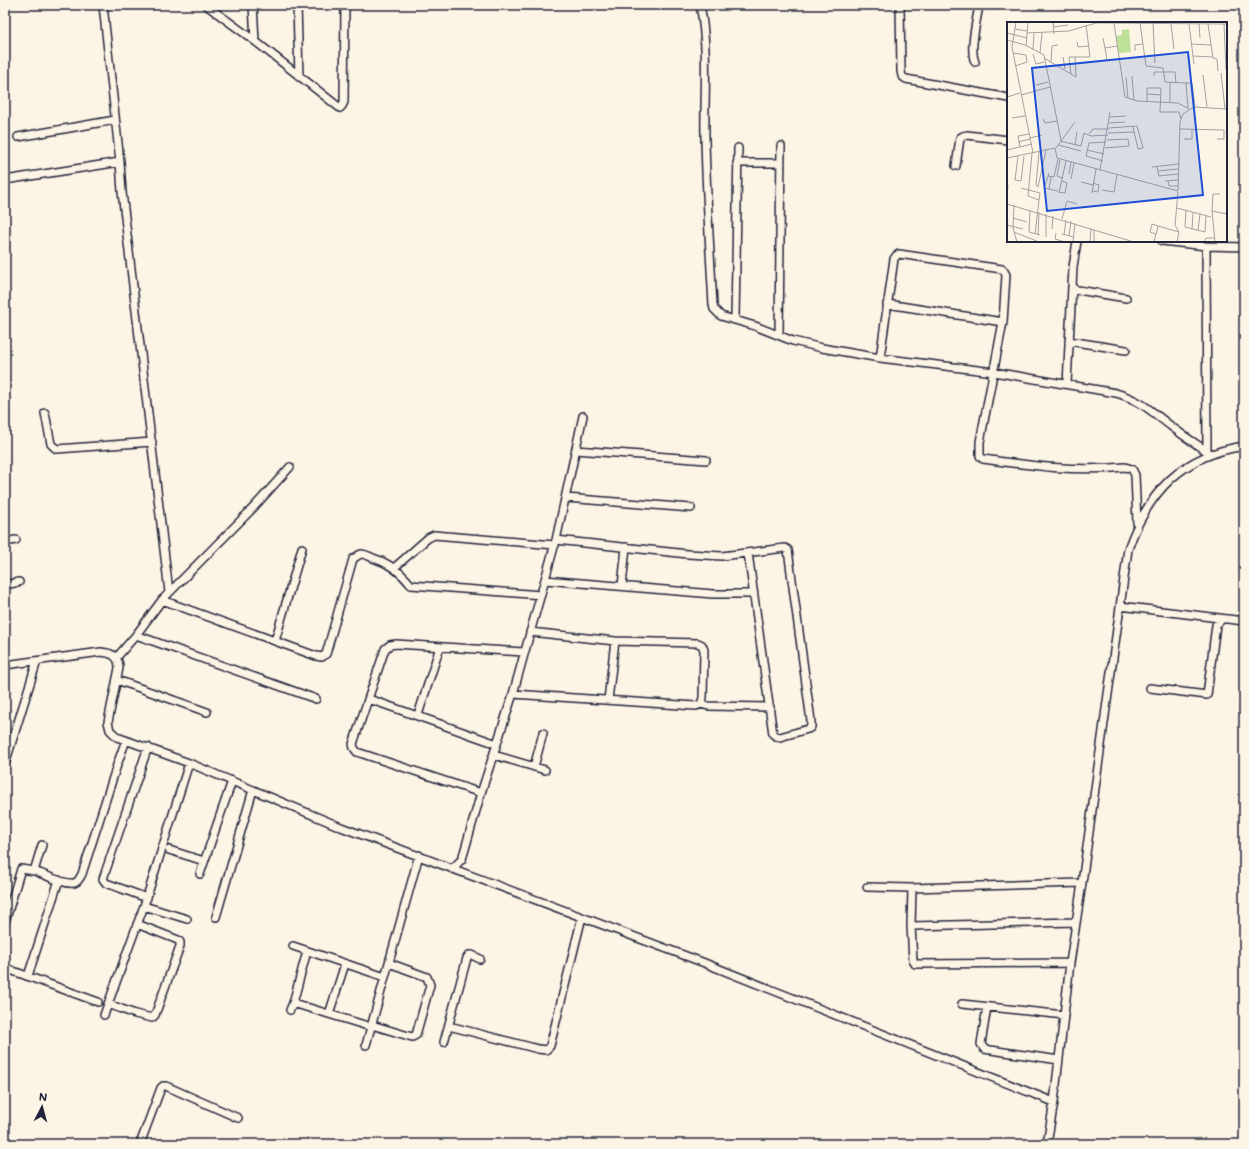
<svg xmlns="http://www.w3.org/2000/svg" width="1249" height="1149" font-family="Mali,sans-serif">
  <rect width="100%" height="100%" fill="#fcf5e5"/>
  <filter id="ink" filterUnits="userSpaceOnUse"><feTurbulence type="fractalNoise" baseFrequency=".025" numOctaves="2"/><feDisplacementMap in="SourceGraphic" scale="8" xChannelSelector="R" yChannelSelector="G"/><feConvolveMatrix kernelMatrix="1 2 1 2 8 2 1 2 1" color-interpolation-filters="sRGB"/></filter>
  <g filter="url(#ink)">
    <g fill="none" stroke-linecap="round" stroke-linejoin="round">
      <g stroke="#22223b" stroke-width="10">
        <path id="minor" d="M103,5L120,162L122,192L169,592
          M206,5L255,41L340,108L342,106L344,102L345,5
          M253,5L255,41
          M297,5L299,77
          M700,5C709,49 704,94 705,138C706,193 710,249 713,305L714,309L721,316L755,326L793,341L822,348L880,358L994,372L1116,393C1141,400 1152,412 1172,427C1185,437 1198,445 1211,454
          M900,5L901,71L902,76L906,79L1008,98
          M975,62C969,49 977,20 979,5
          M18,137L115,120
          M737,163H781
          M956,166L960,138L963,136L967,135L1008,140
          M5,180L120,162
          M1162,241L1206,246
          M1072,289L1126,298
          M887,304L1003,322
          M735,319L738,148
          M779,335L781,146
          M1069,341L1126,350
          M880,358L894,259L896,256L899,254L1002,269L1004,271L1006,275L1003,322L980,442V456L983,459C1032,466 1076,472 1125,467L1132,469L1135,475L1137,523
          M1067,384L1073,267L1077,241
          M45,413L51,444L54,447L57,449L152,442
          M576,450L706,460
          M1207,451L1206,246L1244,247
          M566,498L691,508
          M556,540L688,554L722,556L785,548L788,550L811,721V727L808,729L780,737L776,736L773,734L748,553
          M5,542L16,540
          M394,568L428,538L434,535L555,545
          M545,580L713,594H753
          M5,585L19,582
          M622,586L626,547
          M162,600L316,656L322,657L326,654L353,559C356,557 358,555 361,554C365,554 369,556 373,558C389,563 401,572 411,585L541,595
          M1120,606L1244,621
          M136,635L316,699
          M275,641L302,548
          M117,657L136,635L162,600L254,507L290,467
          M5,665L101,652C112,653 119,656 119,668L108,722L110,730L117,737L189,763L341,827L702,962L1054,1102L1070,963L1082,883L1128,549C1148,492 1182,455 1244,446
          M117,680L207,712
          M1150,688L1207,695L1216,625L1222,619
          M513,694L696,706L701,704L703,698L704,650L702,645L698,643L615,641L530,632
          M369,699L497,744
          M608,700L615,641
          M701,704L708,706L770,707
          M418,715L440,647
          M494,755L545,770
          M5,764L37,661
          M534,767L543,733
          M481,793L357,752L354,748L353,744L385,649L390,645L396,644L524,652
          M42,845L34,871C44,874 64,885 74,883C79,882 80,877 82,874L117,765L126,740
          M169,850L204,861
          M452,869L462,859L465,849L481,793L513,694L556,540L583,416
          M200,874L232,781
          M867,887L912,888L1082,883
          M912,888L911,926L913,960L915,964L1070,963
          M147,898L106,883L103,879L148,747
          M144,906L187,919
          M216,917L253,790
          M5,922L21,869L34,871
          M911,926L1076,922
          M293,946L385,977
          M5,968L98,1002
          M28,976L59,880
          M293,1003L307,951
          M108,1004L135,1014L152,1018L155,1015L180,946V942L178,940L137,924
          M962,1004L1064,1015
          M987,1007L981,1044L984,1049L1059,1060
          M290,1010L293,1003L371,1027
          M329,1014L345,964
          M104,1015L144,906L189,763
          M372,1025L412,1037L416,1035L430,985L427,977L389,963
          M449,1026L538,1049L546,1050L550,1046L582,917
          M444,1042L467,958L469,955H472L480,959
          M366,1045L419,855
          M140,1144L161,1088L163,1086H166L238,1118
          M1047,1144L1054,1102"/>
      </g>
      <use href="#minor" stroke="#fcf5e5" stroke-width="7"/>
    </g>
  </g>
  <g transform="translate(1007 22)">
    <rect width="220" height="220" fill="#fcf5e5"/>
    <path d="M122,7L124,30L112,31L109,14L115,13V8Z" fill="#bee19a"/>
    <path fill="none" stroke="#a5a1a1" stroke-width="1" d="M9,0L5,25L26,131M46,0L47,12M107,1L118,75L130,79L171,81L182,87M133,1L139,44L156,46L158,60L179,61M146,1L148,41M164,2L167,27M182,2L187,42M192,2L193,16M201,2L206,36L210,37M217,2L219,48M47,5L61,3M8,7L20,9M0,11L20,16M20,11L62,9L89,1L220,2M96,16L98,26L110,24M0,18L18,23L37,33L54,118M70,20L71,25L82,24M185,22L204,23M19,24L21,0M98,26L100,38M26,28L27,11M128,29V23L136,22M6,31L19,33L20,40L8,44M33,31L35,11M26,32L29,42L37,40M186,34L206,35M56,35L58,47M68,35L69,55M37,36L69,55M210,37L211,49M44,40L45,24L51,23M214,51L218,87M64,52L62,35H83L79,3M196,53L200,85M125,54L127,78M147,54V50H168L169,61M119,55L121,76M163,61V80M29,63L41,60M140,72L154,73M14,73L43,65M0,75L13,71M140,79V66H154L153,90H172L174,97M181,86L179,61H185L188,85M103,95L119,94M5,96L18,94M36,97L38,101L50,99M102,101L118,100M102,106L130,104L136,126L131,127L126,105M173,107L217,108V117H210M101,111L127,110M82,112L86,107H102M23,116L35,113M177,117H185V107M53,119L74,124L77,111L84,114L101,113M11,120L23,117M68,122L70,110M51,123L74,129M13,125L11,114L22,112M49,126L68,100M98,126L122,124L121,117L100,118M0,128L25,122M80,128L97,132M32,130L29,163L31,165L39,128M25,131L21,174L32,178L28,212M11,134L8,158L14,159L17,134M0,136L48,126L50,136L171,169L173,100L176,92L187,85L220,87M53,138L50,154L55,156M96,139L79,134L82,121L99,120M145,145L172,142M150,145L152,154L171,152M93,148L103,90M151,149L171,147M42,151L41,154L47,155L51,137M62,152L64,140M41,154L37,166L51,169M64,157L67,141M158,159L171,158M161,159L162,164H171M74,160L86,163M14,166L33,171L32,178M42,167L44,155M95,168L107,170L110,153M85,169L91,170L92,163L86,161M52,170L58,171L60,161L55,159M52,171L59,139M85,171L89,147M0,176L1,163M0,182L127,220M7,183L6,206L10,220M170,186L204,195M179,188L178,205L198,210L199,194M23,189L22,210L33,213M205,189L206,172H213M6,196L20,200M55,197L60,179L70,182M0,203L16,207M151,204L172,210M45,207L46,194M185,207L186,191M191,208L193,192M7,210L32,220M49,211L48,217L58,220M55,212L67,215M31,213L32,190M57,213L59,198M62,214L64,199M39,215V192M66,220L68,201M83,220L84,206M87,220V207M147,220L149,212L150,209L151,204L145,202L143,210L149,212M170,220L172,210L168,203L171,170M197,220L199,216H207M208,220L205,189L220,192"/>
    <path fill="#1d4ed8" fill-opacity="0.15" stroke="#1d4ed8" stroke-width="2" d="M181,30L196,173L40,189L25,46Z"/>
    <rect width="220" height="220" fill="none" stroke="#22223b" stroke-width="2"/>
  </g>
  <rect width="1249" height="1149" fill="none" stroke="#fcf5e5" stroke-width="20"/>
  <rect x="10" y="10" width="1229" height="1129" fill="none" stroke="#22223b" stroke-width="1.5" filter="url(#ink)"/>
  <g transform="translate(42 1107) rotate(6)" stroke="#fcf5e5" stroke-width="3" paint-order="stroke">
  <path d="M0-3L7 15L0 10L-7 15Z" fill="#22223b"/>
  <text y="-6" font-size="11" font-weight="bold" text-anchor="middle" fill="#22223b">N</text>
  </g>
</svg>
